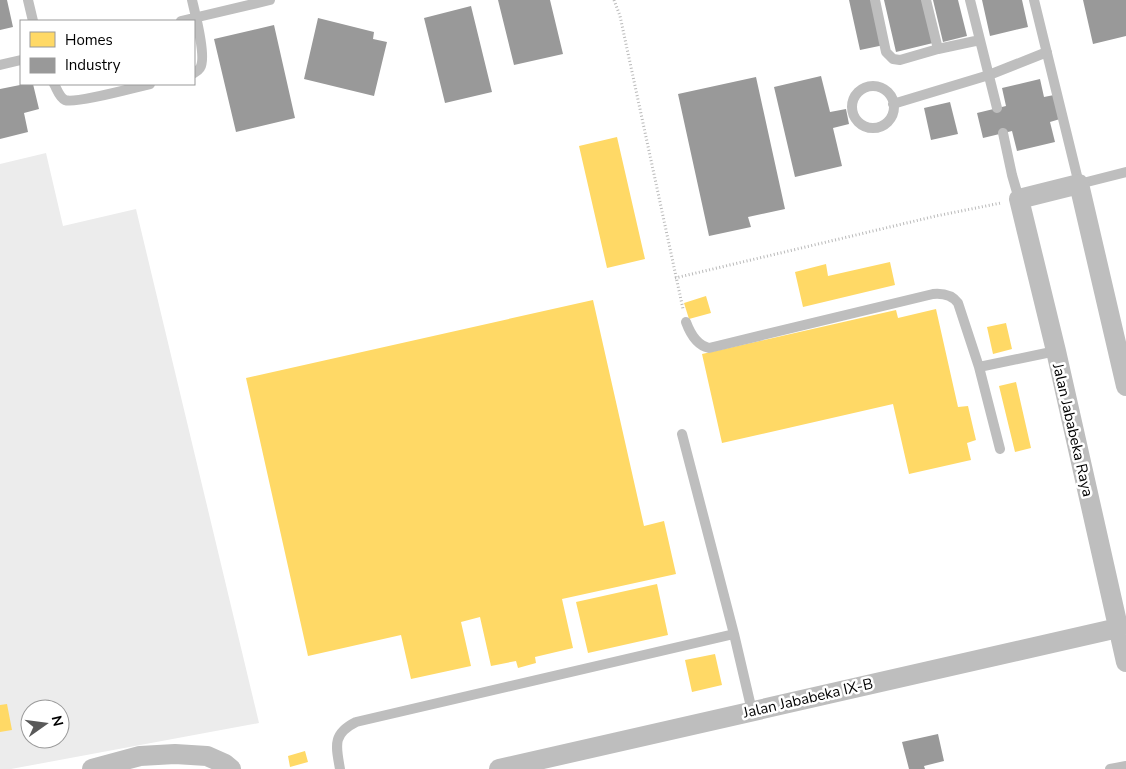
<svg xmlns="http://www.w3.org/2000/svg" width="1126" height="769" font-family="'Nunito Sans',sans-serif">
  <rect width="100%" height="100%" fill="#fff"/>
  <path fill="#ececec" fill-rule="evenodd" d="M46,153L63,226L136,209L259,723L11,769H0V164ZM30,709H60V739H30Z"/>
  <path fill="#ffd966" d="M617,137L645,259L607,268L579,146Z
    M890,262L895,285L803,307L795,272L826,264L828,276Z
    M706,296L711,313L689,319L684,303Z
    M593,300L644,526L664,521L676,574L562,599L573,648L535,657L536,663L518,668L516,661L491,666L480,617L461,622L471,666L411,679L401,635L308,656L246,378Z
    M936,309L958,407L968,406L976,440L967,443L971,460L909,474L893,404L722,443L702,354L896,310L898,318Z
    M1006,323L1012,349L993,354L987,327Z
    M1016,382L1031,448L1015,452L999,386Z
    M657,584L668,635L588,653L576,602Z
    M715,654L722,685L692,692L685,660Z
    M7,704L12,730L0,732V705Z
    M305,751L308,762L290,767L288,756Z"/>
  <path fill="#999" d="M0,0H7L13,27L0,30Z
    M498,0H550L563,54L514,65Z
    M849,0H874L884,45L860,50Z
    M884,0H923L933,43L896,52Z
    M933,0H958L967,36L943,42Z
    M982,0H1022L1028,27L990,36Z
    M1083,0H1126V36L1093,44Z
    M471,6L492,92L445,103L424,18Z
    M318,18L374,32L373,39L387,42L374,96L304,79Z
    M274,25L295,118L236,132L214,39Z
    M821,76L830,112L846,109L849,124L833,128L842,166L795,177L774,87Z
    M756,77L785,209L748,217L751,227L709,236L678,94Z
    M1040,79L1044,97L1054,95L1060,119L1050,122L1055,142L1017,151L1012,131L983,138L977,113L1006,106L1002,88Z
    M25,84H33L39,109L24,113L28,132L0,139V89Z
    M950,102L958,134L931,140L924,108Z
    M938,734L944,761L924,766L925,769H909L902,742Z"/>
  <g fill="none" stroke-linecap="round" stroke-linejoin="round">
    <path stroke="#b9b9b9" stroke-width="3" stroke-dasharray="1 2.5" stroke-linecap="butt" d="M614,0L620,16L683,309
      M675,278L936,216L1001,203"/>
    <path stroke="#bebebe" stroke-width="10" d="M28,0L33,21
      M192,0C195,13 207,58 200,68C198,71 196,72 194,73
      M875,0L886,52L893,59L900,60L938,49L980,40
      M926,0L938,49
      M970,0L997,108
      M1034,0L1079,184L1126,172
      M181,21L270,0
      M0,65L21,60
      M54,84C57,89 59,97 65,100C75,104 136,87 150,84
      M852 107a21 21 0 1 1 42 0a21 21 0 1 1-42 0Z
      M893,104L989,75L1047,52
      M1003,133L1012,175L1019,199
      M686,322C690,333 696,345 709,348L933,294C944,293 952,295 958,303L979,367L1056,351
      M979,367L1000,449
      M682,434L734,634L752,711
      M340,769C336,746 332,734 356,722L734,634
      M1110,769L1126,766"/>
    <path stroke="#bebebe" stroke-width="20" d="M1126,386L1079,184L1019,199L1056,351L1126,662
      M92,769L140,756L175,754L207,756L225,764L231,769
      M499,769L1118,628"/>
  </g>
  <g text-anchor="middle" stroke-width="5" stroke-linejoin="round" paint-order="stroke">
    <g font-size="15" fill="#000" stroke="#fff">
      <text transform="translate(1073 430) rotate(77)" y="5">Jalan Jababeka Raya</text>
      <text transform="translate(808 698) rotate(-13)" y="5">Jalan Jababeka IX-B</text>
    </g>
  </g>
  <rect x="20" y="20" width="175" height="65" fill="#ffffff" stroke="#999999"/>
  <rect x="30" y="32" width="25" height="15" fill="#ffd966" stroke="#999999"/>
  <text x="65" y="45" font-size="15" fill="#000000">Homes</text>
  <rect x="30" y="58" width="25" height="15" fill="#999999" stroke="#999999"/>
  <text x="65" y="70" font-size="15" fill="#000000">Industry</text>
  <g transform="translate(45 724) rotate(76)"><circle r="24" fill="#ffffff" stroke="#999999"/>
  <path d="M0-4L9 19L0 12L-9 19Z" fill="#595959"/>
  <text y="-8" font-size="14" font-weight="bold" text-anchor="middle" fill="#000000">N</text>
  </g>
</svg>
